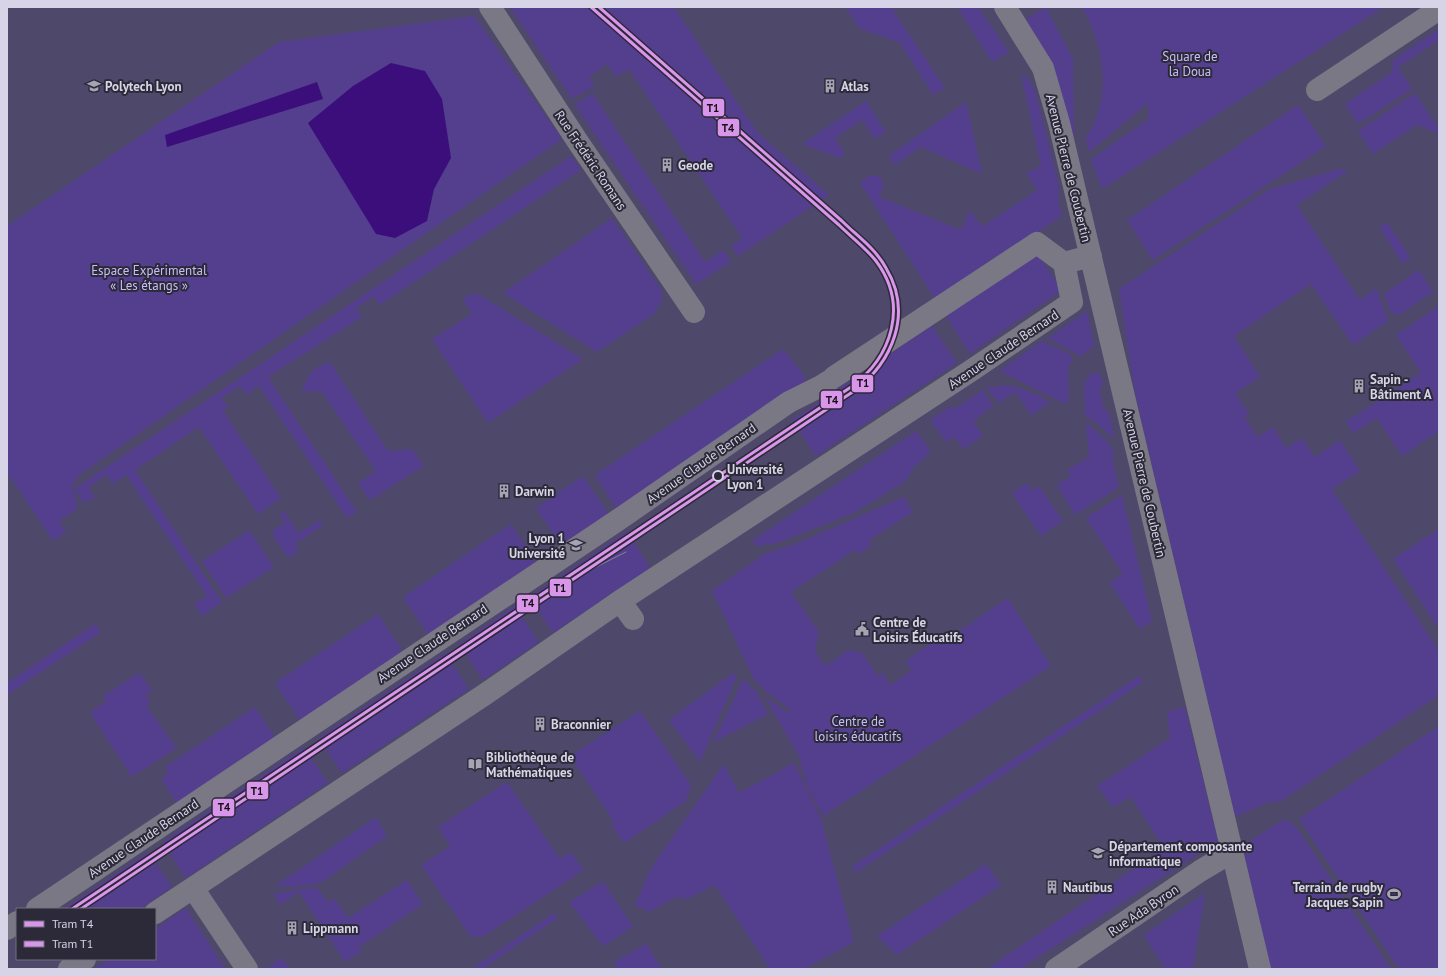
<svg xmlns="http://www.w3.org/2000/svg" width="1446" height="976" font-family="'PT Sans',sans-serif">
  <rect width="100%" height="100%" fill="#4a4858"/>
  <path fill="#4e486a" fill-rule="evenodd" d="M7,7H1439V969H7ZM17,909H155V959H17Z"/>
  <path fill="#543e8e" d="M510,7H674L757,132L829,195L738,256L731,246L742,238L629,69L616,77L607,64L589,77L595,86L572,99Z
    M845,7H891L945,88L933,95L900,43L859,28Z
    M957,7H978L1009,52L992,62Z
    M1046,7L1073,59L1074,140L1020,23Z
    M1082,7H1384L1102,189L1091,159L1149,119L1148,103L1089,152L1086,138C1090,130 1095,123 1097,115C1110,80 1100,39 1082,7Z
    M474,16L562,139L79,475L72,487L78,508L59,521L66,532L53,541L7,472V226L279,42Z
    M1439,29V40L1398,67L1412,89L1358,124L1345,104L1392,72L1393,60Z
    M1021,74L1027,78L1034,87L1059,186L1058,200L1062,216L936,300L860,183L869,176H879C886,183 882,189 879,197L961,230L969,212L973,213L982,227L1037,190L1026,173L1041,166Z
    M592,93L705,262L723,250L731,262L696,284L575,105Z
    M1415,93L1439,129V134L1417,125L1373,154L1358,131Z
    M866,101L886,132L875,139L862,120L835,138L845,154L840,158L802,144Z
    M966,102L982,174L921,147L898,163L894,164L890,161L891,154Z
    M1298,105L1326,146L1153,260L1127,220Z
    M571,156L581,170L380,305L374,296L356,308L362,317L268,377L357,512L347,518L259,386L246,395L240,386L222,398L228,407L223,411L281,498L258,514L199,427L135,470L222,602L202,616L194,604L207,596L126,475L113,484L107,475L88,487L95,497L84,503L74,489Z
    M1339,169L1349,170L1297,205L1360,300L1376,288L1388,321L1353,345L1311,284L1234,336L1260,377L1235,393L1249,414L1244,417L1258,437L1273,427L1286,448L1302,438L1315,457L1340,440L1360,471L1332,489L1439,651V695L1280,802H1269L1235,817L1135,393L1119,289L1270,189Z
    M612,218L661,289L662,301L654,314L597,352L503,293Z
    M1384,224H1388L1411,258L1402,263L1379,227Z
    M1038,255L1062,290L970,354L946,316Z
    M1419,270L1433,292L1401,314H1393L1390,311L1384,294Z
    M472,294H478L583,359L488,423L432,339L472,314L463,299Z
    M1439,306V431L1402,456L1377,418L1353,433L1345,420L1348,418L1349,420L1421,373L1396,335Z
    M1087,311L1094,346L1080,356L1048,338Z
    M932,326L957,363L816,456L792,420Z
    M1042,341L1071,355L1072,361L1068,366L1069,402L1064,403L999,371Z
    M783,349L805,377V384L617,510L595,475Z
    M330,362L388,451L412,449L424,466L370,500L358,483L376,471L321,391L302,392C307,375 313,367 330,362Z
    M1099,373L1103,382L1100,391L1103,407L1109,413L1114,437L1112,438L1096,422L1085,416L1084,383L1090,374Z
    M1009,385L1039,395L1050,403L1031,415L1015,392L999,403L986,388Z
    M983,390L993,406L973,421L983,436L963,449L955,437L946,442L930,420L951,406L954,409Z
    M1086,422L1106,440L1115,454L1112,458L1119,487L1075,515L1057,485L1071,476L1067,470L1089,457Z
    M916,431L931,452L913,468L907,480L854,513L777,543L757,546L752,541Z
    M583,476L609,515L562,547L536,508Z
    M1027,483L1032,491L1039,486L1063,521L1041,536L1012,493Z
    M1122,495L1152,621L1140,629L1110,583L1123,574L1086,518Z
    M904,497L913,512L869,540L872,545L859,554L855,550L791,592L819,632L815,651L825,666L849,650L862,653L878,676L883,673L890,685L912,670L905,661L942,636L958,632L1008,598L1051,666L823,816L806,784L799,756L765,697L788,713L790,709L768,693L754,679L712,591L764,554L798,543Z
    M284,511L298,533L320,520L323,525L295,544L299,550L288,558L273,536L274,529L285,523L280,514Z
    M511,524L537,564L429,636L403,597Z
    M1439,529V629L1393,559Z
    M249,530L274,567L226,598L202,561Z
    M627,531L650,568L553,633L529,597Z
    M514,606L539,642L483,680L459,644Z
    M378,614L404,653L301,722L275,683Z
    M95,624L101,632L7,695V683Z
    M445,653L469,689L342,773L318,738Z
    M139,673L152,690L146,695L151,705H146L176,748L132,777L90,713L106,701L103,696Z
    M733,673L737,676L700,762L669,720Z
    M1139,676L1143,682L855,873L853,866Z
    M743,679L756,691L768,714L713,743Z
    M255,707L276,739L178,805L162,780L163,777L169,772L166,768L168,765Z
    M1185,707L1218,841L1020,969H987L1164,848L1131,797L1113,807L1097,786L1170,738L1167,712Z
    M640,711L691,785L686,801L624,843L611,824L614,822L570,756Z
    M1439,726V969H1399L1299,819Z
    M304,747L328,783L186,878L162,842Z
    M794,763L821,819L854,942L804,969H770L715,885L687,899L676,897L649,912L635,905L651,868L724,764L739,793Z
    M507,782L560,859L571,852L584,870L484,936L471,937L421,865L450,846L438,827Z
    M376,817L387,836L321,883L296,887L275,886Z
    M1284,819L1291,822L1299,831L1391,969H1271L1245,860L1246,850L1250,841Z
    M148,852L172,887L140,909H63Z
    M986,864L1001,885L897,955L877,936Z
    M407,880L423,904L359,947L362,951L345,962L299,892L280,905L273,894L316,887L328,902L335,899L348,918Z
    M603,881L633,927L603,946L569,902Z
    M1205,893L1193,969H1165L1144,935Z
    M186,908L225,969H94L109,959H155V929Z
    M554,913L558,918L482,969H471Z
    M646,944L662,969H618L614,962Z
    M282,958L289,969H265Z"/>
  <path fill="#3c0e7b" d="M391,63L425,71L442,99L451,158L434,189L427,221L395,238L376,234L308,123L353,86Z
    M317,82L323,99L167,147L165,135Z"/>
  <g fill="none" stroke-linecap="round" stroke-linejoin="round">
    <path stroke="#7a7885" stroke-width="22" d="M490,7L578,142L694,312
      M1005,7L1043,68L1059,123L1260,969
      M1317,90L1439,9
      M834,377L1037,243L1064,263
      M620,601L633,619
      M193,888L247,969
      M37,909L618,520L789,402L821,386L829,381
      M155,913L484,695L620,601L972,370L1072,302L1064,263L1091,256
      M7,929L17,922
      M69,969L85,959
      M1056,969L1200,871L1232,852"/>
    <path stroke="#85838f" stroke-width="1" d="M542,594L626,552"/>
    <g stroke="#2c2a38" stroke-width="6">
      <path id="tram-1" d="M72,909L851,387C892,357 909,305 876,261C866,248 851,237 839,225L591,7"/>
    </g>
    <g stroke="#2c2a38" stroke-width="6">
      <path id="tram-2" d="M81,909L854,391C893,362 913,313 886,268C876,249 857,236 842,221L599,7"/>
    </g>
    <use href="#tram-1" stroke="#d995e9" stroke-width="3"/>
    <use href="#tram-2" stroke="#d995e9" stroke-width="3"/>
  </g>
  <defs>
    <g id="university-bare" transform="scale(1.08)"><path d="M0-5L7-2L0 1L-7-2ZM-4 1L0 2.5L4 1V4Q0 6-4 4Z" fill="#a5a3b4" stroke="#2c2a38" stroke-width="2.5" paint-order="stroke"/></g>
    <g id="building-bare" transform="scale(1.08)"><path d="M-4-6H4V6H1V3H-1V6H-4ZM-2.5-4.3h1.7v1.8h-1.7ZM.8-4.3h1.7v1.8H.8ZM-2.5-1h1.7V.8h-1.7ZM.8-1h1.7V.8H.8Z" fill="#a5a3b4" stroke="#2c2a38" stroke-width="2.5" paint-order="stroke"/></g>
    <g id="civic-bare" transform="scale(1.08)"><path d="M-.6-6.5H3V-4.5H.6V-3L4-1V1h2V6H-6V1h2V-1L-.6-3ZM-1.2 2.5V6h2.4V2.5Z" fill="#a5a3b4" stroke="#2c2a38" stroke-width="2.5" paint-order="stroke"/></g>
    <g id="library-bare" transform="scale(1.08)"><path d="M-6-4Q-3-5.5-.7-3.5V5Q-3 3-6 4ZM6-4Q3-5.5 .7-3.5V5Q3 3 6 4Z" fill="#a5a3b4" stroke="#2c2a38" stroke-width="2.5" paint-order="stroke"/></g>
    <g id="stadium-bare" transform="scale(1.08)"><path d="M0-5a6.5 5 0 1 0 0 10a6.5 5 0 1 0 0-10ZM-3.5-1.8h7v3.6h-7Z" fill="#a5a3b4" stroke="#2c2a38" stroke-width="2.5" paint-order="stroke"/></g>
  </defs>
  <g fill-rule="evenodd">
    <use href="#university-bare" x="94" y="86"/>
    <use href="#building-bare" x="830" y="86"/>
    <use href="#building-bare" x="667" y="165"/>
    <use href="#building-bare" x="1359" y="386"/>
    <use href="#building-bare" x="504" y="491"/>
    <use href="#university-bare" x="576" y="545"/>
    <use href="#civic-bare" x="862" y="629"/>
    <use href="#building-bare" x="540" y="724"/>
    <use href="#library-bare" x="475" y="764"/>
    <use href="#university-bare" x="1098" y="853"/>
    <use href="#building-bare" x="1052" y="887"/>
    <use href="#stadium-bare" x="1394" y="894"/>
    <use href="#building-bare" x="292" y="928"/>
  </g>
  <circle fill="#2c2a38" stroke="#d6d4e6" stroke-width="2" cx="718" cy="476" r="5"/>
  <g text-anchor="middle" stroke-width="4" stroke-linejoin="round" paint-order="stroke">
    <g font-size="13" fill="#c8bef7" stroke="#2c2a38">
      <text x="1190" y="61">Square de<tspan x="1190" dy="15">la Doua</tspan></text>
      <text x="149" y="275">Espace Expérimental<tspan x="149" dy="15">« Les étangs »</tspan></text>
      <text x="858" y="726">Centre de<tspan x="858" dy="15">loisirs éducatifs</tspan></text>
    </g>
    <g font-size="13" font-weight="bold" fill="#d6d4e6" stroke="#2c2a38" text-anchor="start">
      <text x="105" y="91">Polytech Lyon</text>
      <text x="841" y="91">Atlas</text>
      <text x="678" y="170">Geode</text>
      <text x="1370" y="384">Sapin -<tspan x="1370" dy="15">Bâtiment A</tspan></text>
      <text x="515" y="496">Darwin</text>
      <text x="565" y="543" text-anchor="end">Lyon 1<tspan x="565" dy="15">Université</tspan></text>
      <text x="873" y="627">Centre de<tspan x="873" dy="15">Loisirs Éducatifs</tspan></text>
      <text x="551" y="729">Braconnier</text>
      <text x="486" y="762">Bibliothèque de<tspan x="486" dy="15">Mathématiques</tspan></text>
      <text x="1109" y="851">Département composante<tspan x="1109" dy="15">informatique</tspan></text>
      <text x="1063" y="892">Nautibus</text>
      <text x="1383" y="892" text-anchor="end">Terrain de rugby<tspan x="1383" dy="15">Jacques Sapin</tspan></text>
      <text x="303" y="933">Lippmann</text>
    </g>
    <g font-size="13" fill="#d6d4e6" stroke="#2c2a38">
      <text transform="translate(591 160) rotate(56)" y="5">Rue Frédéric Romans</text>
      <text transform="translate(1069 168) rotate(76)" y="5">Avenue Pierre de Coubertin</text>
      <text transform="translate(1003 349) rotate(-34)" y="5">Avenue Claude Bernard</text>
      <text transform="translate(701 463) rotate(-35)" y="5">Avenue Claude Bernard</text>
      <text transform="translate(1145 483) rotate(77)" y="5">Avenue Pierre de Coubertin</text>
      <text transform="translate(432 643) rotate(-34)" y="5">Avenue Claude Bernard</text>
      <text transform="translate(143 838) rotate(-34)" y="5">Avenue Claude Bernard</text>
      <text transform="translate(1143 910) rotate(-34)" y="5">Rue Ada Byron</text>
    </g>
    <g font-size="13" font-weight="bold" fill="#d6d4e6" stroke="#2c2a38" text-anchor="start">
      <text x="727" y="474">Université<tspan x="727" dy="15">Lyon 1</tspan></text>
    </g>
  </g>
  <g stroke="#2c2a38" stroke-width="1.5">
    <rect x="702" y="98" width="23" height="19" rx="4" fill="#d995e9"/>
    <rect x="717" y="118" width="23" height="19" rx="4" fill="#d995e9"/>
    <rect x="851" y="374" width="23" height="19" rx="4" fill="#d995e9"/>
    <rect x="820" y="390" width="23" height="19" rx="4" fill="#d995e9"/>
    <rect x="549" y="578" width="23" height="19" rx="4" fill="#d995e9"/>
    <rect x="516" y="594" width="23" height="19" rx="4" fill="#d995e9"/>
    <rect x="246" y="781" width="23" height="19" rx="4" fill="#d995e9"/>
    <rect x="212" y="798" width="23" height="19" rx="4" fill="#d995e9"/>
  </g>
  <g font-size="11" text-anchor="middle" font-weight="bold" fill="#111">
    <text x="713" y="112">T1</text>
    <text x="728" y="132">T4</text>
    <text x="863" y="387">T1</text>
    <text x="832" y="404">T4</text>
    <text x="560" y="592">T1</text>
    <text x="528" y="607">T4</text>
    <text x="257" y="795">T1</text>
    <text x="224" y="811">T4</text>
  </g>
  <rect width="1446" height="976" fill="none" stroke="#d6d4e6" stroke-width="16"/>
  <rect x="16" y="908" width="140" height="52" fill="#2c2a38" stroke="#706e7e"/>
  <rect x="24" y="921" width="20" height="6" fill="#d995e9" stroke="#706e7e"/>
  <text x="52" y="928" font-size="12" fill="#d6d4e6">Tram T4</text>
  <rect x="24" y="941" width="20" height="6" fill="#d995e9" stroke="#706e7e"/>
  <text x="52" y="948" font-size="12" fill="#d6d4e6">Tram T1</text>
</svg>
